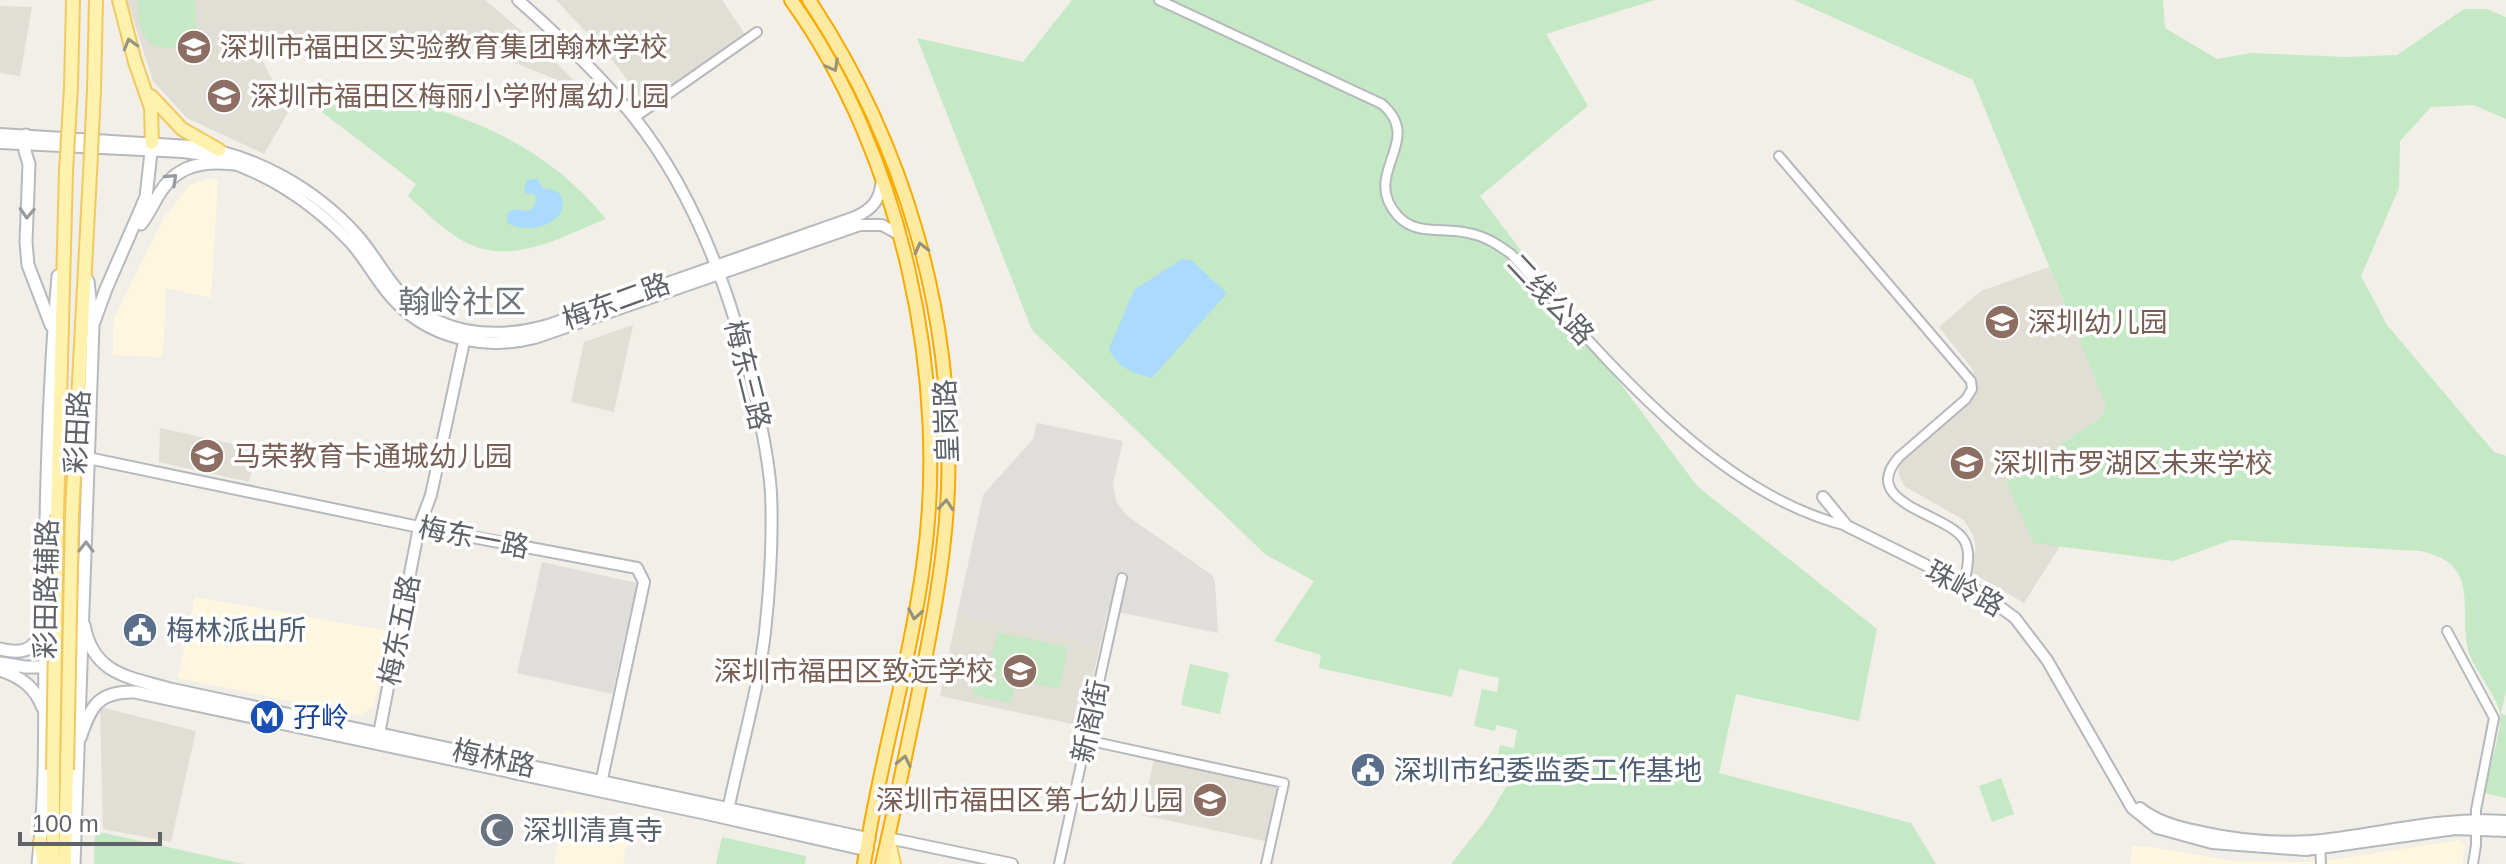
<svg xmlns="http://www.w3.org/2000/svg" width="2506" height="864" font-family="Helvetica,'Noto Sans SC',sans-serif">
  <rect width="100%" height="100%" fill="#f1efe8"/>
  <path fill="#fef7e0" d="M208,179H218L211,298L166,288L163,357L113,355L114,318L165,216L190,185Z
    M195,597L390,631L374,706L360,715L178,678Z
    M565,810L631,824L623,864H554Z
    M2459,840L2465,846L2462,864H2131L2132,846L2153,847L2232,861L2305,862L2338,859Z"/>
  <path fill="#e0deda" d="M1037,423L1123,441L1113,484L1116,501L1126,515L1212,575L1215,582L1218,633L1108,610L1100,646L957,615L983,495L1033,439Z
    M542,562L637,583L612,694L517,673Z"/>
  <path fill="#e1ded6" d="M127,0H485L543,49L584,91L459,40L318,36L255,45L288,112L264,154L187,118L153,81Z
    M556,0H722L749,40L649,109L613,61Z
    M0,6L32,7L20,76L0,73Z
    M2049,267L2106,406L2101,417L2006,482L2033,542L2060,546L2024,603L1969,571L1976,549L1973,535L1964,520L1904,486L1898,472L1903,454L1969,400L1977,386L1973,370L1939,327L1981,291Z
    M633,325L614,412L571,402L584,342Z
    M160,428L256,449L249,482L159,462Z
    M957,615L1100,646L1082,726L940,696Z
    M100,707L196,731L171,842L103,829Z
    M1154,759L1277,786L1265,841L1142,815Z"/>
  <path fill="#c5e8c5" d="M138,0H195L197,56H189L188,40L168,49C140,46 139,24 138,0Z
    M1072,0H1655L1546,34L1588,106L1480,196L1697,486L1877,629L1859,721L1736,694L1719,773L1911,823L1936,864H1451L1489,816L1507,785L1508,781L1493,778L1500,745L1514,748L1517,730L1496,725L1495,731L1474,726L1482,689L1497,692L1499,678L1459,669L1452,697L1319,668L1321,655L1274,641L1314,581L1265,554L1032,330L917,38L1023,62Z
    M1794,0H2163L2165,28L2217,59L2251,53L2347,57L2397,55L2464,9H2487L2506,17V119L2474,105L2431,107L2400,141L2399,188L2361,276L2387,325L2494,452L2506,456V690L2501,714L2506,715V798L2484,793C2487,778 2503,725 2500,713C2497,697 2478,674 2471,658C2454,618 2487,564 2420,551L2231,540L2173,561L2033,543L2006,482L2101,417L2106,406L1973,80Z
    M342,94C442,99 543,140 606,219C562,236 514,266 467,243C445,232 426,212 408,196L416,184L301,96Z
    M997,632L1068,647L1059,689L988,673Z
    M1190,664L1229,673L1220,714L1181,705Z
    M977,673L1015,681L1011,703L972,695Z
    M2001,778L2014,814L1992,822L1979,786Z
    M95,831L244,864H94Z
    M722,837L806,856L805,864H716Z"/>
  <path fill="#aadaff" d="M531,179H538C544,195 547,185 559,193C577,221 526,238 507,222L508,212L514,209L528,211L534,207L537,197L532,193L526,194L524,189L526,182Z
    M1182,259L1191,260L1227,293L1152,378C1133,373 1117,368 1109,349L1134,290Z"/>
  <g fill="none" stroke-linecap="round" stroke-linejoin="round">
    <g stroke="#b5b8bc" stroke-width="12">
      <path id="minor" d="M1159,0L1382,104C1426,142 1359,173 1398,216C1416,236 1443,227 1468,233C1485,236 1497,244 1511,254C1602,354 1711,492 1847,526
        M634,118L757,32
        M1779,156L1971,381L1972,389L1966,399L1899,457C1857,504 1948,513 1964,540C1972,553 1966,570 1965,583
        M2447,631L2494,718L2476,810V845L2473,864
        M1086,740L1284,783L1266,864
        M2320,845L2321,864
        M1059,864L1122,578"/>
    </g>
    <g stroke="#b5b8bc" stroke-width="14">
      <path id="tertiary" d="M518,0C559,36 599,74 633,116C697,196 733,298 755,397C762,428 769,461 771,493C773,539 770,586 765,632C758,693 739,755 727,815
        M0,134L190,146C254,153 316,189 358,236C373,253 383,273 398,290C436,336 495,340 548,325L855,217C873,209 880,200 882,180
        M0,143L183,152C247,158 307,197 351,243C366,260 376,280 391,297C427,338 483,351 535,338L860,225H882L900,235
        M88,458L419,527L637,568L644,582L600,788
        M1823,497L1847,526L1980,592L2015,618L2047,660L2132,808L2157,828L2212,843L2306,850L2455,829L2506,831
        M378,739L419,527L431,495L465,337
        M2140,808C2157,822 2180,828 2202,832C2237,840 2275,843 2311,841C2377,835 2439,816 2506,821
        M888,838L1012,864"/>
    </g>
    <g stroke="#b6babf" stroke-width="15">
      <path id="secondary" d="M26,135L25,151L29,164L26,242L28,265L51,325
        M141,224C148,215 152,206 158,196C175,166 201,160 234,164
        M94,322L106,289L146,197L152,143
        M84,625C93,674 128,677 170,689L869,839
        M0,649C21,654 33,652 42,631
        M0,663L25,667H51
        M0,670C21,677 35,687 43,708
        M80,738C91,706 98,691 135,692L709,814L867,850
        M38,864C47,786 44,706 45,628C45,511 48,393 58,276
        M74,864L93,326L88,281"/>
    </g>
    <g stroke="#f2c960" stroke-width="16">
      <path id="primary" d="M119,0L135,62L151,108L152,143
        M71,87L73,0
        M94,90L96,0
        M151,96L182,129L219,150
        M72,514L90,174
        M57,515L66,171
        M888,838L894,864
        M40,842L44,864
        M53,864V770
        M65,864L67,770"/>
    </g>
    <g stroke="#f9ab00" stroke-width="16">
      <path id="trunk" d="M791,0C902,155 950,379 923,567C909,667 879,764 864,864
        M809,0C905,145 954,314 948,488C945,563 930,636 915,710C904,761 894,813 882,864"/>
    </g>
    <use href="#minor" stroke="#fff" stroke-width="8"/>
    <use href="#tertiary" stroke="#fff" stroke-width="10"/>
    <use href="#secondary" stroke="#fff" stroke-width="11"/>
    <use href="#primary" stroke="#fff2af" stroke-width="12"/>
    <use href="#trunk" stroke="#feeaa1" stroke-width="12"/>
    <g stroke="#f2c960" stroke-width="16" stroke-linecap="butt">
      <path id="primary-bridge" d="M66,171L71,87
        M90,174L94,90
        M53,770L57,515
        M67,770L72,514"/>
    </g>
    <use href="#primary-bridge" stroke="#fff2af" stroke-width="12"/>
  </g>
  <defs><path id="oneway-chevron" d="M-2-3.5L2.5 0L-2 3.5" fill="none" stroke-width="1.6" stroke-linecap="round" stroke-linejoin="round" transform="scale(2)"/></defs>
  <use stroke="#979581" href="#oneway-chevron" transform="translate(130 44) rotate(-106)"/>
  <g stroke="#97927c">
    <use href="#oneway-chevron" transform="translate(833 66) rotate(61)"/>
    <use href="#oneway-chevron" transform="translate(921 248) rotate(-104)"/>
    <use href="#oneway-chevron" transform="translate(946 505) rotate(-85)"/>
    <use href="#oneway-chevron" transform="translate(915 614) rotate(100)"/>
    <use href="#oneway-chevron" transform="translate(904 761) rotate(-78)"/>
  </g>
  <g stroke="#979a9d">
    <use href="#oneway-chevron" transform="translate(172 179) rotate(-43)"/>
    <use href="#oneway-chevron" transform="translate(27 213) rotate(93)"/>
    <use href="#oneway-chevron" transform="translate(86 547) rotate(-89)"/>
  </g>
  <defs>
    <g id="school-disc" transform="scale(1.8)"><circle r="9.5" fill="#8d6e63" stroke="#fff"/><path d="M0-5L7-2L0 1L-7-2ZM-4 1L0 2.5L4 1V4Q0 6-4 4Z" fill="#fff"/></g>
    <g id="civic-disc" transform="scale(1.8)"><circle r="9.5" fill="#5c6f8a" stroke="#fff"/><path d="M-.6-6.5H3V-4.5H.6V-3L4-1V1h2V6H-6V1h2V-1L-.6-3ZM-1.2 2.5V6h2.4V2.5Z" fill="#fff"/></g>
    <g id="metro-disc" transform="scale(1.8)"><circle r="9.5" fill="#1a4fb4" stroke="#fff"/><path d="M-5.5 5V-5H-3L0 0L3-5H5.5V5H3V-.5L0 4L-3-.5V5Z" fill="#fff"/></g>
    <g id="mosque-disc" transform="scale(1.8)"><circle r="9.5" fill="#6b7280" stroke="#fff"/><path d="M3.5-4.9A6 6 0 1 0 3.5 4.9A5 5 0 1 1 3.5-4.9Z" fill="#fff"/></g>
  </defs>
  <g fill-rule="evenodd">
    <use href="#school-disc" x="194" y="47"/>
    <use href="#school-disc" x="224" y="96"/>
    <use href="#school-disc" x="2002" y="322"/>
    <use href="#school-disc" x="207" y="456"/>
    <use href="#school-disc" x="1967" y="463"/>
    <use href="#civic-disc" x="140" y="630"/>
    <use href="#school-disc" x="1020" y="671"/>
    <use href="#metro-disc" x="267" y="717"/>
    <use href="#civic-disc" x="1368" y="770"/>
    <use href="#school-disc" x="1210" y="800"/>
    <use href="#mosque-disc" x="497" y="830"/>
  </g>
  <g text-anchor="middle" stroke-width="7" stroke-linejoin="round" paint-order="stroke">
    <g font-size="28" fill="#785e54" stroke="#fff" text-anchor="start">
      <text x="220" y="57">深圳市福田区实验教育集团翰林学校</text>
      <text x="250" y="106">深圳市福田区梅丽小学附属幼儿园</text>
      <text x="2028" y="332">深圳幼儿园</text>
      <text x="233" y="466">马荣教育卡通城幼儿园</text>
      <text x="1993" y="473">深圳市罗湖区未来学校</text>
      <text x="994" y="681" text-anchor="end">深圳市福田区致远学校</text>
      <text x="1184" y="810" text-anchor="end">深圳市福田区第七幼儿园</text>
    </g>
    <g font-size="28" fill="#5f6368" stroke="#fff">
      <text transform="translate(1551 299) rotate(47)" y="10">二线公路</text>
      <text transform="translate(616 301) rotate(-20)" y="10">梅东二路</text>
      <text transform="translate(748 375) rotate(76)" y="10">梅东三路</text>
      <text transform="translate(946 421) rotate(-92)" y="10">皇岗路</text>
      <text transform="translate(77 432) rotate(-87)" y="10">彩田路</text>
      <text transform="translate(474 537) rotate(11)" y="10">梅东一路</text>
      <text transform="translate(1965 588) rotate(29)" y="10">珠岭路</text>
      <text transform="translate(46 589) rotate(-89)" y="10">彩田路辅路</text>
      <text transform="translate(399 630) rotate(-79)" y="10">梅东五路</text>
      <text transform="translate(1090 721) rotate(-78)" y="10">新阁街</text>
      <text transform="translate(494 758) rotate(12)" y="10">梅林路</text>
    </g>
    <g font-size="28" fill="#4e5e75" stroke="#fff" text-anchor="start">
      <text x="166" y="640">梅林派出所</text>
      <text x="1394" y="780">深圳市纪委监委工作基地</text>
    </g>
    <g font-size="28" fill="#164399" stroke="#fff" text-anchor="start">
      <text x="293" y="727">孖岭</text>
    </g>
    <g font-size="28" fill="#5b616d" stroke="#fff" text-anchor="start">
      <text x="523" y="840">深圳清真寺</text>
    </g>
    <g font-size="32" fill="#70757a" stroke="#fff">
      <text x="462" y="313">翰岭社区</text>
    </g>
  </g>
  <path d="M20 832v12h140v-12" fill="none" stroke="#5f6368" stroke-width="4"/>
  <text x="32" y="832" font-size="24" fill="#5f6368" stroke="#ffffff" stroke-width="6" paint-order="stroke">100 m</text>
</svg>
